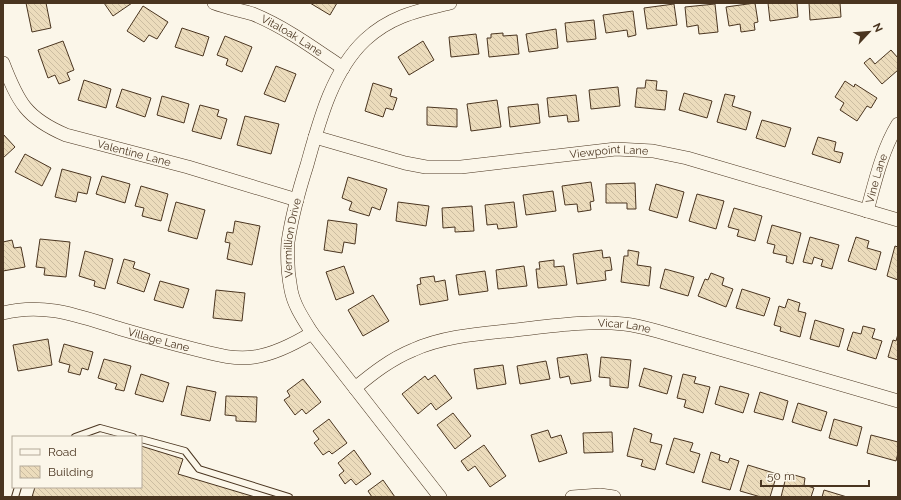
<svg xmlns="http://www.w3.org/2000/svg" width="901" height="500" font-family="Raleway,sans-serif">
  <defs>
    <pattern id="building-back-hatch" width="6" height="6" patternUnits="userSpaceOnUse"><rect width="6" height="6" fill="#ecdcbc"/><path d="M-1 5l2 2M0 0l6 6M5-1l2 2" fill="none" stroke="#ccbda1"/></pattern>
  </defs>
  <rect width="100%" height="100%" fill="#fbf6e9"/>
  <path fill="url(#building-back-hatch)" stroke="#4a3520" d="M26,3H46L51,28L32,32Z
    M104,3H132L113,16Z
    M310,3H337L330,15Z
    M755,3L758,22L754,23L755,30L741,32L740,24L729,26L726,7Z
    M768,3H797L798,17L770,21Z
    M809,3H840L841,17L810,20Z
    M674,4L677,25L647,29L644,8Z
    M715,4L718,32L699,34L698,25L687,27L685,7Z
    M143,6L168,22L157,39L149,35L144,42L127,31Z
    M633,11L636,35L628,37L627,30L606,33L603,15Z
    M594,20L596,39L567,42L565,23Z
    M182,28L209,37L203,56L175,47Z
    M556,29L558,48L529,52L526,34Z
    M503,33V36L517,35L519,54L489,57L487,38H491V34Z
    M476,34L479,54L451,57L449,37Z
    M225,36L252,47L242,72L226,65L228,59L217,55Z
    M63,41L74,70L67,73L70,80L59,84L55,75L48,78L38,50Z
    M423,41L434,60L409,75L398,57Z
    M891,50L898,58V70L882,84L864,63L870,58L875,64Z
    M276,66L296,74L285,102L264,94Z
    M84,80L111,89L106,108L78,100Z
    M646,80L657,81L656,90L667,91L665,110L635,107L637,88H645Z
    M845,81L854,87L855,84L877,98L871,108L867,106L857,121L840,110L844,103L835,97Z
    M373,83L392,89L390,96L397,98L393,110L386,108L383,117L365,111Z
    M618,87L620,106L591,109L589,90Z
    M122,89L151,98L145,117L116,107Z
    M684,93L712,101L707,118L679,110Z
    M725,94L735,96L732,106L751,112L746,130L717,122Z
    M576,95L579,121L568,122L567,115L549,117L547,98Z
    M162,96L189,104L184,123L157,115Z
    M497,100L501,127L471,131L467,104Z
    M538,104L540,123L510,127L508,107Z
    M200,105L219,110L217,116L227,119L221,139L192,131Z
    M427,107L457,109V127L427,125Z
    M245,116L279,124L271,154L237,145Z
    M762,120L791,128L785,147L756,138Z
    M3,134L15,147L3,158Z
    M818,137L836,142L834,151L843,153L840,163L812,154Z
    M25,154L51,168L42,186L15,172Z
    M62,169L91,177L87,194L78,192L76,202L55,197Z
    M102,176L130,184L125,203L96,194Z
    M348,177L387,189L380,210L372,207L369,216L349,210L352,202L342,198Z
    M591,182L594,201L590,202L591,210L578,212L577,204L565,205L562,186Z
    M635,183L636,209H627V203H606V184Z
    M656,184L684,192L677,218L649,210Z
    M141,186L168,194L161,221L142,216L144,208L135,206Z
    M553,191L556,211L526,215L523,195Z
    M697,194L724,201L716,229L689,221Z
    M176,202L205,210L197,239L168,231Z
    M398,202L429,206L426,226L396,221Z
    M514,202L517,227L498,229L497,224L487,225L485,205Z
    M472,206L474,231L455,232V227L443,228L442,208Z
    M734,208L762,216L755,241L737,236L739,230L728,227Z
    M328,220L357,224L355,244L344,242L342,253L324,250Z
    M235,221L260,226L252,265L227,259L230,243L225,242L227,232L233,233Z
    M772,225L801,233L793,264L786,262L787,256L773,253L775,245L767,243Z
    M810,237L839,245L832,269L821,266L823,260L814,257L812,264L803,262Z
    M856,237L869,241L867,248L881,252L876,270L848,261Z
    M40,239L70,242L66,277L44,275L45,268L36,267Z
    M12,240L14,248L21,247L25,267L3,271V242Z
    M895,246L898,247V280L887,276Z
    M602,250L603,258L610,257L612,270L605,271L606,280L577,284L573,254Z
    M628,250L639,252L637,265L651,267L649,286L621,282L624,256H628Z
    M85,251L113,259L105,289L94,286L95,281L79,276Z
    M124,259L135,262L133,268L150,274L144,292L117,283Z
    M554,260V267L564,266L567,285L538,288L536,269H540L539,262Z
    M344,266L354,293L336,300L326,272Z
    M524,266L527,286L498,289L496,270Z
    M665,269L694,277L688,296L660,288Z
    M485,271L488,291L459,295L456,275Z
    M711,273L724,278L722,285L733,289L726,307L698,296L705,279L708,280Z
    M434,276L435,282L445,280L448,300L420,305L417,285L421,284L420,278Z
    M160,281L189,289L183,308L154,300Z
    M742,289L770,298L764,316L736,308Z
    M216,290L245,293L242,321L213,318Z
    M373,295L389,321L363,336L348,310Z
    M788,299L800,303L798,311L806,313L800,337L780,331L781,327L774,325L779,306L785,308Z
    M815,320L844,329L839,347L810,339Z
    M863,326L875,329L872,338L882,341L876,359L847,350L853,332L861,334Z
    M898,334V360L888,357L893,340L896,341Z
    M48,339L52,365L18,371L13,345Z
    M64,344L93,352L88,370L82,368L80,375L68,372L70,365L59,362Z
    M587,354L591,381L571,384L569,376L560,378L557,358Z
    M601,357L631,360L628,388L610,386V378L599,377Z
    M104,359L131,366L124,391L115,389L117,384L98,378Z
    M546,361L550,379L520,384L517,366Z
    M503,365L506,384L477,389L474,369Z
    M644,368L672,376L667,394L639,386Z
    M141,374L169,383L163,402L135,394Z
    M683,374L696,377L694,383L710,387L703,413L684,407L686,400L677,398Z
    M435,375L452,398L436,410L431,403L418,414L402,394L425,376L428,380Z
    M303,379L321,402L306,414L302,409L295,415L284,400L290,396L287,391Z
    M187,386L216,392L210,421L181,415Z
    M720,386L749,394L743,413L715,404Z
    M760,392L788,401L783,420L754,412Z
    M226,396L257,397L256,422L236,421V416L225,415Z
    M798,403L827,412L821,431L792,422Z
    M453,413L471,436L455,449L437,425Z
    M329,419L347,443L332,454L329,451L323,455L314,443L319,439L313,431Z
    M834,419L862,427L857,446L829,438Z
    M634,428L652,434L650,442L662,445L655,470L641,466L643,460L627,456Z
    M548,430L551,438L561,435L567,453L539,462L531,435Z
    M612,432L613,452L584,453L583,433Z
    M871,435L898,442V453L896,461L867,453Z
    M674,438L693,443L690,451L700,454L694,473L666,464Z
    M484,445L506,476L490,487L475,466L468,471L461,461Z
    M141,446L183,459L178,474L255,497H32L35,487H141Z
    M354,450L371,474L356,485L351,479L345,484L339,475L344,471L338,463Z
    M711,452L720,455L719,460L728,463L730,458L739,461L730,490L702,482Z
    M748,465L777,474L770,497H761L740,491Z
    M787,473L805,478L804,485L814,488L811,497H781Z
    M383,480L395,497H372L368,491Z
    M824,490L847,497H822Z"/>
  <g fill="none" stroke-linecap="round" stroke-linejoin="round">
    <g stroke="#4a3520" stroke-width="8">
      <path id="service" d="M75,437L100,428L133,437
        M141,439L185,451L199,469L289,497
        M15,497L18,487"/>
    </g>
    <g stroke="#4a3520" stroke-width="14">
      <g id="minor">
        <path id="s1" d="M214,3C227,8 240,10 253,14C285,27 315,49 343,68"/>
        <path id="s2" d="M3,63C18,102 26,118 66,135L188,167L297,200"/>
        <path id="s3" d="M315,137L405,163L426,167H461L616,149L653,151L687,158L898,220"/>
        <path id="s4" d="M867,211C875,182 882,150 898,124"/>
        <path id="s5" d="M3,313C46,302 81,317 121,329C145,336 170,343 194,349C214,354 233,360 254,357C275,354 294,344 312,333"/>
        <path id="s6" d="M355,388C373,373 391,359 413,350C441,337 476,334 506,331C545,327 585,320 624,324C635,325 646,328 657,331L898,401"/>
        <path id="s7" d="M440,497L312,333C304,320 294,306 291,290C288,275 287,257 288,242C292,215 299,190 307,165C319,122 332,71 365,40C391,16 417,11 450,3"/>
        <path d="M572,497L600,495L614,497"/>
      </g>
    </g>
    <use href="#service" stroke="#fbf6e9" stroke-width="6"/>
    <use href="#minor" stroke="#fbf6e9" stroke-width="13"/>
  </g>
  <g text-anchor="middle" stroke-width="3" stroke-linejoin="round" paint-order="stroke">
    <g font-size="11" fill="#4a3520" stroke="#fbf6e9">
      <text dy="4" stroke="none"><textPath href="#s1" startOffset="85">Vitaloak Lane</textPath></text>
      <text dy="4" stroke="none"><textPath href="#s2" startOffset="170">Valentine Lane</textPath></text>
      <text dy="4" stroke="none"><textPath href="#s3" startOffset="299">Viewpoint Lane</textPath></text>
      <text dy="4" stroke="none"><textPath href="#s4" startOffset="34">Vine Lane</textPath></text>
      <text dy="4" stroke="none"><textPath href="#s7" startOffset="309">Vermillion Drive</textPath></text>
      <text dy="4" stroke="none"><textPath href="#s6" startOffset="284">Vicar Lane</textPath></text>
      <text dy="4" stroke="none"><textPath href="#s5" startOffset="160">Village Lane</textPath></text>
    </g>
  </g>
  <rect width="901" height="500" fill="none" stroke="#4a3520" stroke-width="8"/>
  <rect x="12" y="436" width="130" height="52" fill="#fbf6e9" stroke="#b4a999"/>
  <rect x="20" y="449" width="20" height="6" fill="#fbf6e9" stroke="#b4a999"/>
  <text x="48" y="456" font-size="12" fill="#4a3520">Road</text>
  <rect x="20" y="466" width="20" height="12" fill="url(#building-back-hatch)" stroke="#b4a999"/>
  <text x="48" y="476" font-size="12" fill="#4a3520">Building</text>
  <g transform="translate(869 32) rotate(64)" stroke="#fbf6e9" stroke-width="3" paint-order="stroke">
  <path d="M0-3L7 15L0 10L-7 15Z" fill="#4a3520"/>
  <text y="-6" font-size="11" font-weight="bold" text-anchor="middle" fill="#4a3520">N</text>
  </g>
  <path d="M761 480v6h108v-6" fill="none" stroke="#4a3520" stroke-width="2"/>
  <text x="767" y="480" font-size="12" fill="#4a3520" stroke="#fbf6e9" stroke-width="3" paint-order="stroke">50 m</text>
</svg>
